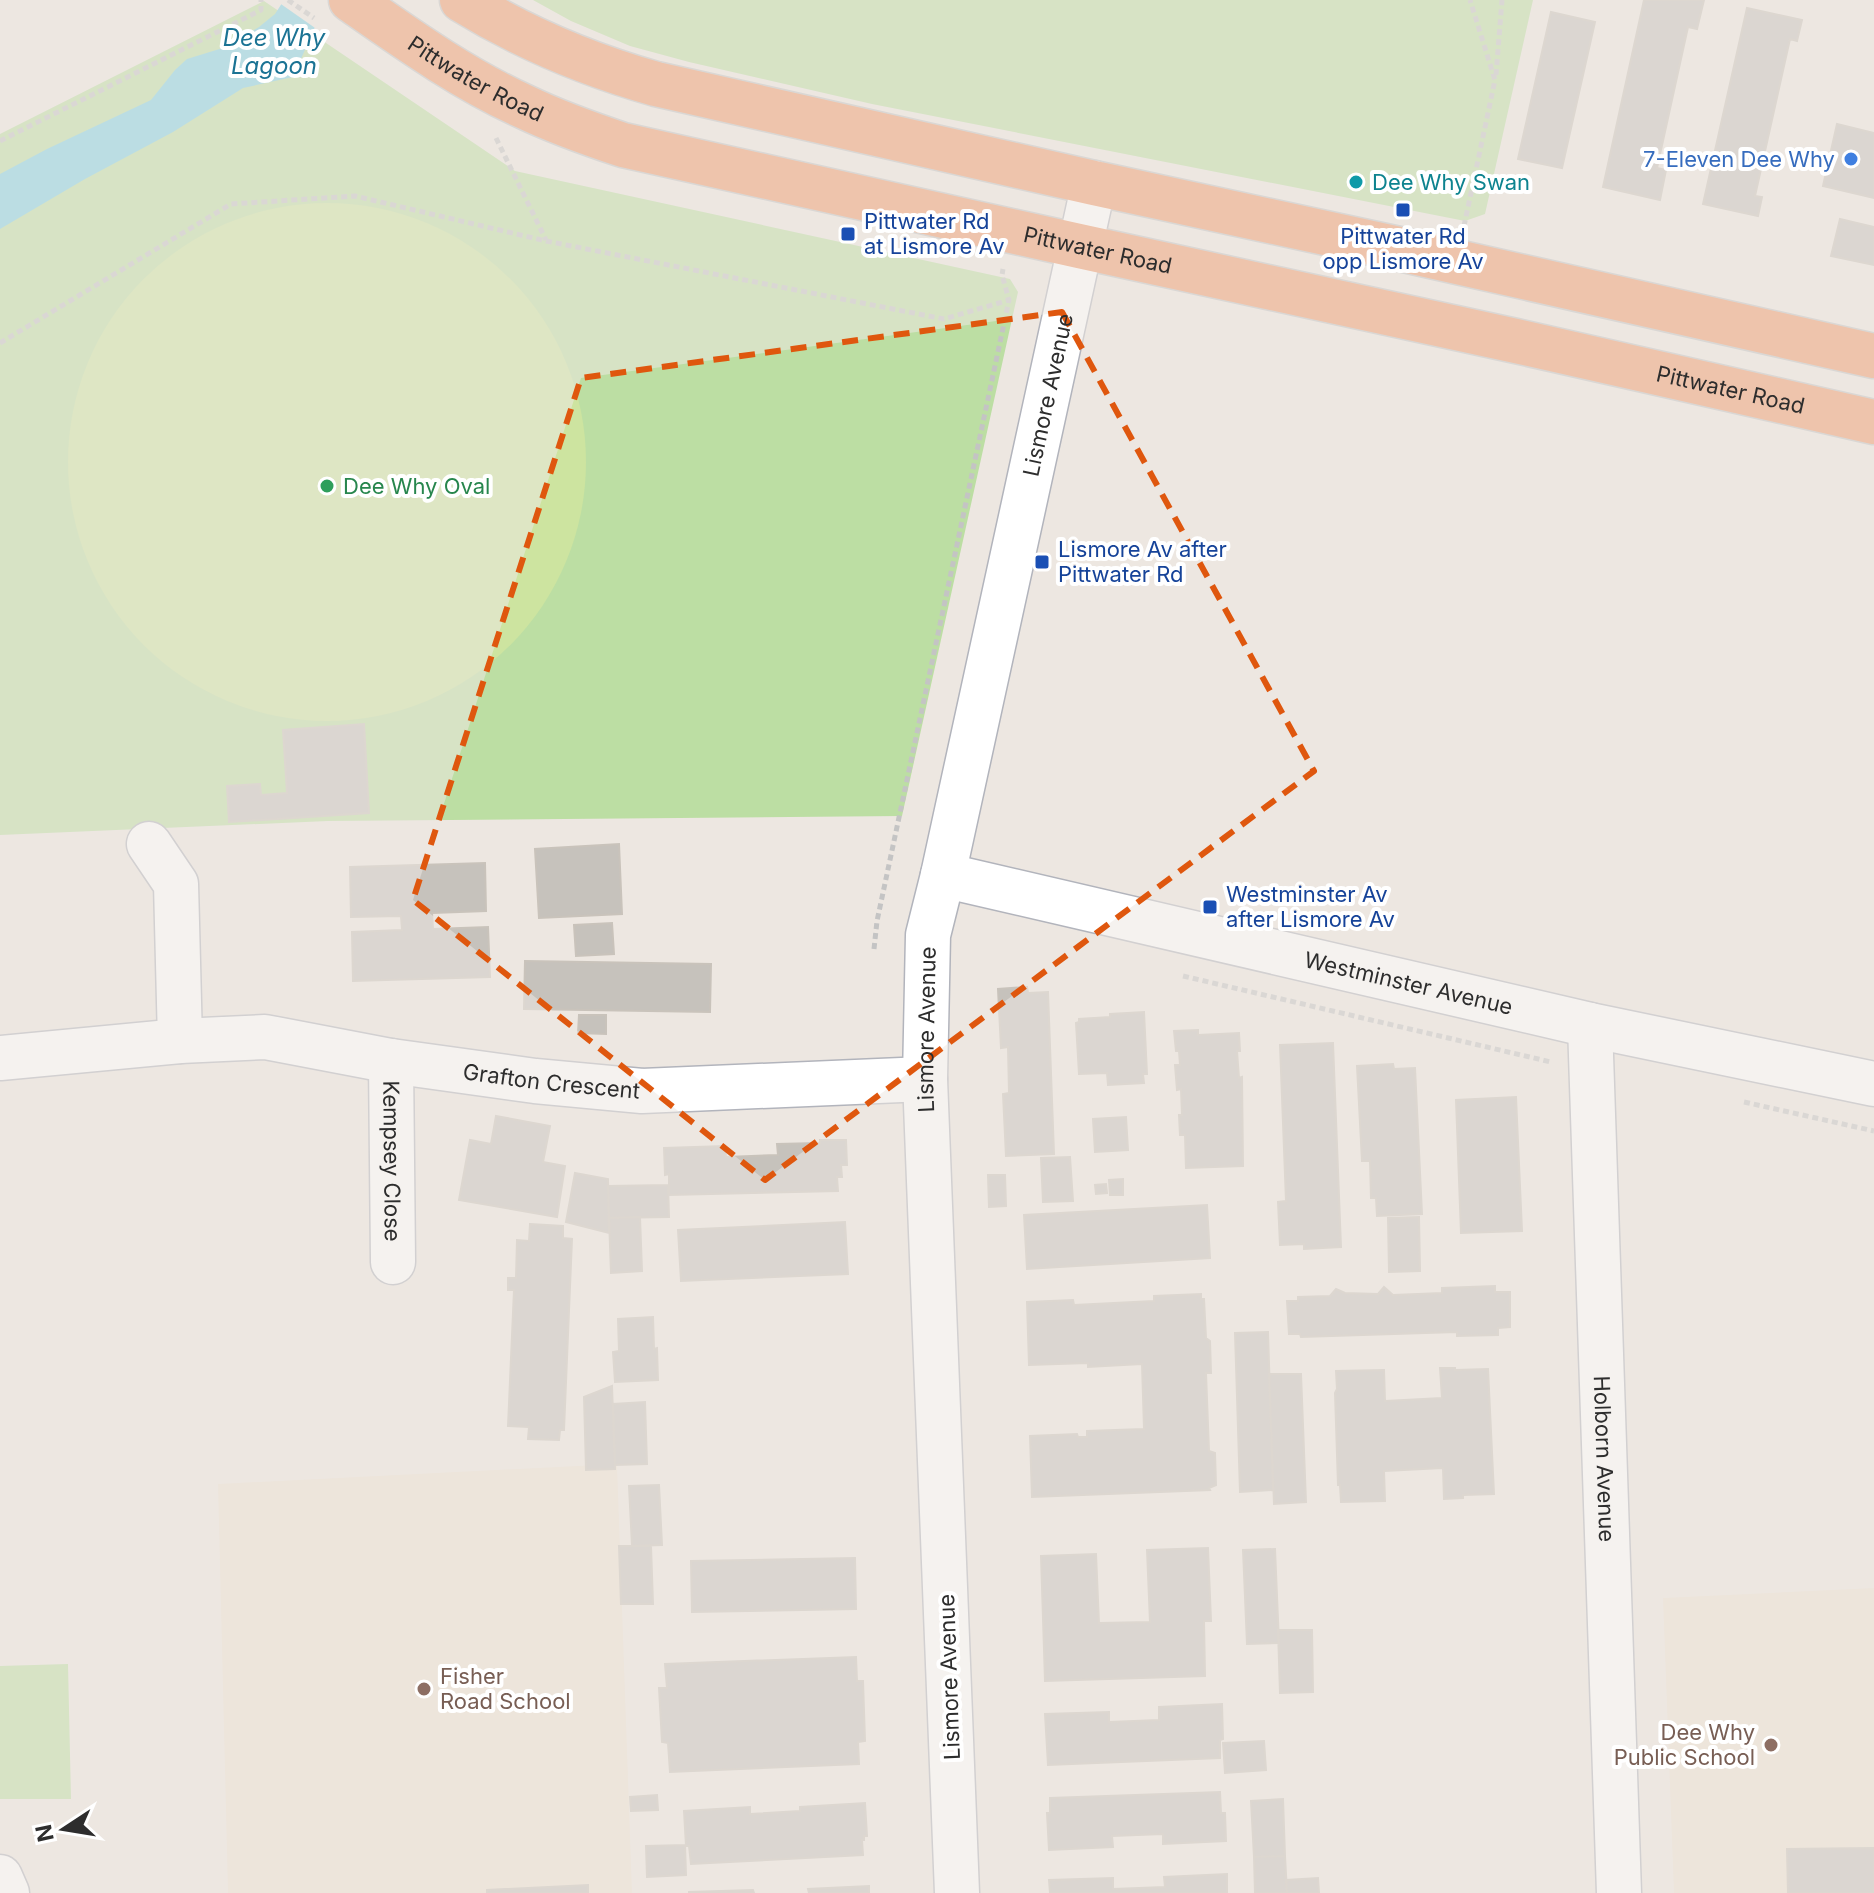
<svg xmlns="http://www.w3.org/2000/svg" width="1874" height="1893" font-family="Inter,sans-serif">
  <rect width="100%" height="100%" fill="#ede7e1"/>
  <path fill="#ede2d3" d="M617,1464L632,1893H228L218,1484Z
    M1874,1588V1893H1674L1663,1598Z"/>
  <path fill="#bcdea3" d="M533,0H1533L1485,214L1465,221L872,104L689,62L630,46L571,21Z
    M264,1L515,171L1010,279L1018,292L902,816L328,821L0,835V134Z
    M68,1664L71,1799H0V1666Z"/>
  <path fill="#cde4a0" d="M68 462a259 259 0 1 1 518 0a259 259 0 1 1-518 0Z"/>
  <path fill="#7fd1e5" d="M284,0L318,20L293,77L243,88L173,132L85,179L0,229V174L47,149L151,100L175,70L187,59L226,47L259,27L275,14Z"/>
  <path fill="#ede7e1" d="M279,0H333L330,12L318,30L278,2Z"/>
  <path fill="#c6c2bc" stroke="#c9c3bb" stroke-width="2" d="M1644,0H1704L1697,29L1688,27L1657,168L1666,170L1660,200L1603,187Z
    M1747,8L1802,20L1797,41L1790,39L1755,196L1762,197L1758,216L1703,204Z
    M1551,12L1595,22L1562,168L1518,159Z
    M1837,124L1874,133V198L1823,186Z
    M1840,219L1874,227V265L1831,256Z
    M364,724L369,813L229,822L227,786L260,784L261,795L287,793L283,730Z
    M619,844L622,914L539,918L535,849Z
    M485,863L486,911L432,913L433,929L488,927L490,977L353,981L352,932L402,930L401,916L351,917L350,867Z
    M612,923L614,954L576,956L574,925Z
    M525,961L711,964L710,1012L524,1009Z
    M1027,987L1028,993L1048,992L1054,1154L1006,1156L1003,1094L1009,1093L1008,1047L1001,1048L998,989Z
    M1144,1012L1147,1074H1143L1144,1083L1108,1085L1107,1073L1079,1074L1076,1023L1079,1022V1019L1110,1017V1014Z
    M579,1015H606V1034L578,1033Z
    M1198,1030V1035L1239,1033L1240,1051H1237L1239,1078L1242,1077L1243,1166L1186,1168L1185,1135H1180L1179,1115H1182L1181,1089L1177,1090L1175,1065H1180L1179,1051H1176L1174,1031Z
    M1333,1043L1341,1247L1304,1249V1244L1280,1245L1278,1202L1286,1201L1280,1045Z
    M1393,1064L1394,1069L1415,1068L1422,1214L1377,1216L1376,1198H1371L1370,1161H1362L1357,1066Z
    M1516,1097L1522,1231L1461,1233L1456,1100Z
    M496,1116L550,1126L543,1162L565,1166L557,1217L459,1200L470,1140L491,1144Z
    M1126,1117L1128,1150L1095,1152L1093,1119Z
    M820,1140H846L847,1165H841L842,1177H837L838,1191L669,1195V1174L665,1175L664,1148L725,1146L726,1157L778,1155L777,1144L820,1143Z
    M1070,1157L1073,1201L1043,1202L1041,1158Z
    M575,1173L608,1179L609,1233L566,1222Z
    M988,1175H1005L1006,1206L989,1207Z
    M1123,1179V1195H1110L1109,1180Z
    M1106,1184L1107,1193L1096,1194L1095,1185Z
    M668,1185L669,1217L609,1218L608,1186Z
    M1207,1205L1210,1258L1027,1269L1024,1215Z
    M640,1217L642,1271L611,1273L609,1218Z
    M1419,1217L1420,1271L1389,1272L1388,1218Z
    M845,1222L848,1274L681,1281L678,1230Z
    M530,1224L563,1226V1238L572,1239L564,1430H560L559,1440L528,1439L529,1427L508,1426L514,1290H508V1278H516L517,1240L529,1241Z
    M1495,1286V1292H1510V1327L1498,1328V1335L1457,1336V1332L1301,1337L1300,1334H1289L1287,1301H1298V1297L1330,1296L1336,1289L1345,1293L1378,1294L1384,1287L1393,1295L1442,1293V1288Z
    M1201,1294V1299H1204L1206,1338L1210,1341L1211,1373H1206L1209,1451L1215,1453L1216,1485L1209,1488L1210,1490L1032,1497L1030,1436L1077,1434L1078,1437H1087V1431L1144,1429L1142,1364L1088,1367V1363L1029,1365L1027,1302L1073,1300L1074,1305L1154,1301V1296Z
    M653,1317L654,1349L657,1348L658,1380L615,1382L613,1352L619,1351L618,1319Z
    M1268,1332L1273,1490L1240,1492L1235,1333Z
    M1440,1368H1455V1370L1488,1369L1494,1494L1463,1495V1498L1444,1499L1443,1468L1384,1471L1385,1501L1341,1502L1340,1485H1338L1335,1393L1337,1389L1336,1371L1384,1370L1385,1401L1442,1398Z
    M1269,1374H1301L1306,1502L1274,1504Z
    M612,1386L615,1469L586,1470L584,1397Z
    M645,1402L647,1464L615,1465L613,1404Z
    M659,1485L662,1545L632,1546L629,1486Z
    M619,1546H651L653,1604H621Z
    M1208,1548L1211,1621H1204L1205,1676L1045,1681L1041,1556L1096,1554L1099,1623L1150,1622L1147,1550Z
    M1275,1549L1279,1643L1247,1644L1243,1550Z
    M855,1558L856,1609L692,1612L691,1561Z
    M1278,1630H1312L1313,1692L1280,1693Z
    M856,1657L857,1681H863L865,1741L858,1742L859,1764L670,1772L668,1743L662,1742L659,1688H667L665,1664Z
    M1222,1704L1223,1739L1220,1740V1758L1048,1765L1045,1714L1109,1712V1722L1159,1720V1707Z
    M1264,1741L1266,1770L1225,1773L1223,1743Z
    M1220,1792L1221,1813H1225L1226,1841L1163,1844V1834L1112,1836L1113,1847L1049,1850L1047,1813H1050V1798Z
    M657,1795L658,1810L631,1811L630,1797Z
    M1283,1799L1285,1856L1254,1857L1251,1801Z
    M865,1803L867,1836H864V1840H862L863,1855L691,1864L689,1846H686L684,1811L750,1807V1814L800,1811V1807Z
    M685,1845L686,1875L647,1877L646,1846Z
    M1874,1848V1893H1788L1787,1849Z
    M1285,1856L1287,1893H1255L1254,1857Z
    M1227,1874V1893H1050L1049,1880L1113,1878V1889L1165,1887L1164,1877Z
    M1318,1878L1319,1893H1287L1286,1880Z
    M588,1885V1893H487V1890Z
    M869,1886V1893H809L808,1889Z
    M753,1890L754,1893H689V1892Z"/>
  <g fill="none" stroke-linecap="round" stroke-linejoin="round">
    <g stroke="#b2b4bc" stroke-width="47">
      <g id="minor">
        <path d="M149,844L176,884L180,1041"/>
        <path id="s1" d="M943,875L1590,1025L1874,1084"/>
        <path id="s2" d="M1590,1025L1619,1893"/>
        <path id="s3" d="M0,1058L180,1041L265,1037L391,1061L535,1081L642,1091L925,1079"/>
        <path id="s4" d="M391,1061L393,1262"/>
        <path d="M0,1877L7,1893"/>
        <path id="s5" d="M957,1893L925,1079L928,935L943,875L1094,183"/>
      </g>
    </g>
    <g stroke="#c4c4c4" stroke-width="47">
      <g id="highway">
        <path id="s6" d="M351,0C407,39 463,79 525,107C556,122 590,134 623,145L1079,246L1516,341L1874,422"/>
        <path d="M462,0C522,37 589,65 656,84L1094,183L1404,250L1874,356"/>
      </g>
    </g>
    <path stroke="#c4c4c4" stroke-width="5" stroke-dasharray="6 4" stroke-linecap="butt" d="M288,0L314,18
      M1496,75L1502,0
      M496,138L546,240
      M0,141L261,10V0
      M1464,226L1495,80L1470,0
      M0,343L231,204L355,196L546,241L944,319L1009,300
      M874,949L877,921L1009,300L1002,275L1003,269
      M1183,976L1551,1062
      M1744,1102L1874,1131"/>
    <use href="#minor" stroke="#fff" stroke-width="44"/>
    <use href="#highway" stroke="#f09a6a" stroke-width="44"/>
  </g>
  <path d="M0 0H1874V1893H0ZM1062,312L1314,771L765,1180L413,900L581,378Z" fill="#ede7e1" fill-opacity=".55" fill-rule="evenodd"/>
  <path fill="none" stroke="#df570e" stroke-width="6" stroke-dasharray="16 10" stroke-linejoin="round" d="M1062,312L1314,771L765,1180L413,900L581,378Z"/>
  <circle fill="#3f7fe0" stroke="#fff" stroke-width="3" cx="1851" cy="159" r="8"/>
  <circle fill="#0f9aa8" stroke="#fff" stroke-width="3" cx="1356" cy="182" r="8"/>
  <g fill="#1a4fb4" stroke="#fff" stroke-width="3">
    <rect x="1395" y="202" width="16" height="16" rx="4"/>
    <rect x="840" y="226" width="16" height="16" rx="4"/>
    <rect x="1034" y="554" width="16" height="16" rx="4"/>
    <rect x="1202" y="899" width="16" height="16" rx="4"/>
  </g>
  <circle fill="#2e9e5b" stroke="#fff" stroke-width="3" cx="327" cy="486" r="8"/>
  <g fill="#8d6e63" stroke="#fff" stroke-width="3">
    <circle cx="424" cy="1689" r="8"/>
    <circle cx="1771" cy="1745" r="8"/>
  </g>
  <g text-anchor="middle" stroke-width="8" stroke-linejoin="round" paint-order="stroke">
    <g font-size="22" fill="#2d2d2d" stroke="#fff">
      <text dy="8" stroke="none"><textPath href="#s6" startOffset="148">Pittwater Road</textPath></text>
      <text dy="8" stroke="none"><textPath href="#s6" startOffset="796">Pittwater Road</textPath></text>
      <text dy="8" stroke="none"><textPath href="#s6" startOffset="1444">Pittwater Road</textPath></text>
      <text dy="8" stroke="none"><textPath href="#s5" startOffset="1512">Lismore Avenue</textPath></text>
      <text dy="8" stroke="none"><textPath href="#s1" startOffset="478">Westminster Avenue</textPath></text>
      <text dy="8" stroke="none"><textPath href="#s5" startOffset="864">Lismore Avenue</textPath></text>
      <text dy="8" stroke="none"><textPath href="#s3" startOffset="556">Grafton Crescent</textPath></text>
      <text dy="8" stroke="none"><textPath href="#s4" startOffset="100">Kempsey Close</textPath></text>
      <text dy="8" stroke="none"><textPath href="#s2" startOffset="434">Holborn Avenue</textPath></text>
      <text transform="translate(949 1677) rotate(-92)" y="8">Lismore Avenue</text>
    </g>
    <g font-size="22" fill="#366cbe" stroke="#fff" text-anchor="end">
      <text x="1835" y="167">7-Eleven Dee Why</text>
    </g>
    <g font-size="22" fill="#0d838f" stroke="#fff" text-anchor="start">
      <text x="1372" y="190">Dee Why Swan</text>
    </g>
    <g font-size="22" fill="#164399" stroke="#fff" text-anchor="start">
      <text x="864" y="229">Pittwater Rd<tspan x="864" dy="25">at Lismore Av</tspan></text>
      <text x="1403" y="244" text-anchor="middle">Pittwater Rd<tspan x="1403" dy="25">opp Lismore Av</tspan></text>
      <text x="1058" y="557">Lismore Av after<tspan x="1058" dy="25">Pittwater Rd</tspan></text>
      <text x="1226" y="902">Westminster Av<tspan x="1226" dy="25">after Lismore Av</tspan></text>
    </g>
    <g font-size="22" fill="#27864d" stroke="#fff" text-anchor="start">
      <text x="343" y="494">Dee Why Oval</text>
    </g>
    <g font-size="22" fill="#785e54" stroke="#fff" text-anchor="start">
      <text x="440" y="1684">Fisher<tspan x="440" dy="25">Road School</tspan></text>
      <text x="1755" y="1740" text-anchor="end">Dee Why<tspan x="1755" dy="25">Public School</tspan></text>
    </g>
    <g font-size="24" font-style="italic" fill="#1b7394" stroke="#fff">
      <text x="274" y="46">Dee Why<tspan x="274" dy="28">Lagoon</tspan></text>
    </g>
  </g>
  <g transform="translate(64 1829) rotate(258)" stroke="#ffffff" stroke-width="6" paint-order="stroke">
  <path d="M0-6L14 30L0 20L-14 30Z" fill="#2d2d2d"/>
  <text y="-12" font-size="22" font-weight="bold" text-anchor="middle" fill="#2d2d2d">N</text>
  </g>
</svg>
